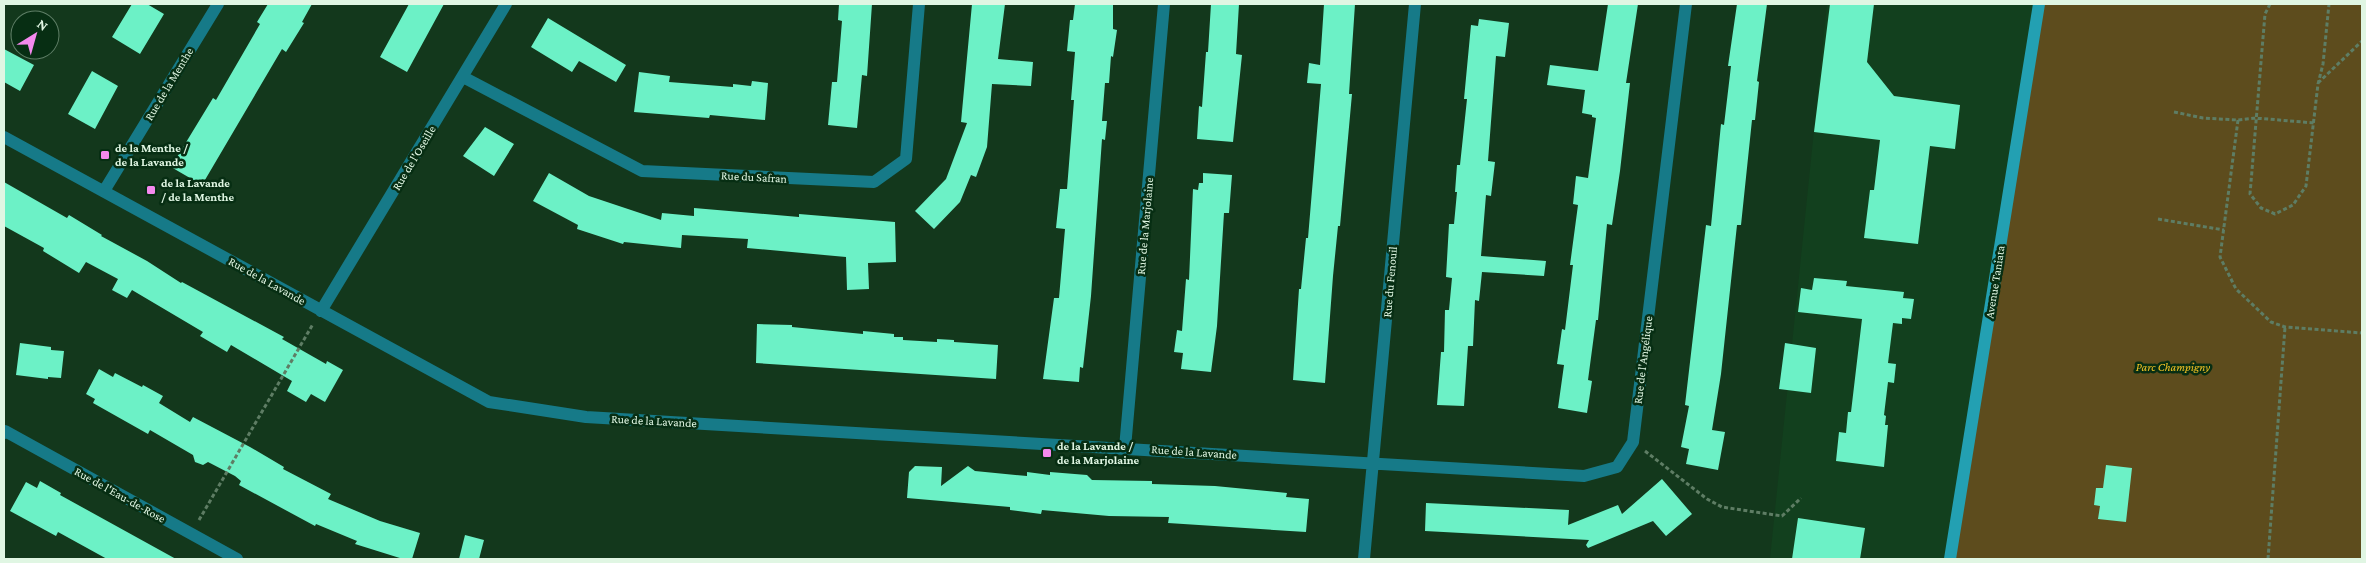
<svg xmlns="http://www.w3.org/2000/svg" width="2366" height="563" font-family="'Crimson Pro',serif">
  <rect width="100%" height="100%" fill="#13381c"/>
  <path fill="#12401e" d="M1827,4H2039L1950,559H1770Z"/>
  <path fill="#5d4c1d" d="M2038,4H2362V559H1950Z"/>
  <path fill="#6cf1c6" d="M132,4H147L164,14L140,54L112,37Z
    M268,4H312L302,22L304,23L286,52L282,49L202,185L171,167L213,98L216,100L260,24L257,22Z
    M409,4H444L407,72L380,57Z
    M839,4H872L867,76L862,75L857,128L828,125L832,82H837L842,21L838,20Z
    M972,4H1005L998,59L1033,62L1031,86L992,84L987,147L976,177L971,175L960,202L934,229L915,211L946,179L967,123L961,122Z
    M1075,4H1113V29L1117,30L1113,57L1111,56L1109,83H1105L1102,121H1107L1105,140L1102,139L1091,296L1083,368L1080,367L1079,382L1043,379L1054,298H1059L1065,229L1056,228L1060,189H1067L1074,100H1071L1075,52L1067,51L1070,20H1073Z
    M1211,4H1239L1236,54L1242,55L1233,142L1197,139L1199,106L1202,107L1206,52H1208Z
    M1324,4H1355L1349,94H1352L1340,226H1338L1333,276L1325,383L1293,380L1299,289H1301L1306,238H1308L1321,84L1307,83L1309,63L1320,65Z
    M1608,4H1638L1626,83H1630L1620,171L1612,225L1607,224L1598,320H1596L1588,380L1592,381L1587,413L1558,408L1564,365L1557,364L1562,329L1565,330L1573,265H1570L1578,205L1573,204L1576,176L1588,178L1596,118L1592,117V115L1582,113L1585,90L1547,85L1550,65L1598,71Z
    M1737,4H1767L1757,81L1759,82L1755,120H1752L1741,225H1737L1721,374L1712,430L1725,432L1718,470L1686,464L1689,449L1681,447L1689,406L1685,405L1706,225L1711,226L1721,124L1724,125L1731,66H1728Z
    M1830,4H1874L1867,62L1894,96L1960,105L1955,149L1930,146L1918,244L1864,238L1870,190H1874L1880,140L1814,132Z
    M548,18L626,65L616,82L579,61L572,72L531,47Z
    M1479,19L1509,23L1505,57L1496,56L1488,161L1495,162L1491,196L1486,195L1481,256L1546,261L1544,276L1482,272L1479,301L1475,300L1473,346H1468L1464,406L1437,405L1441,352H1444L1445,310H1449L1452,278L1446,277L1449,224H1454L1457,192H1455L1457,165H1460L1467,99H1464L1471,25L1478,26Z
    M4,49L34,65L20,91L4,82Z
    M92,71L118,86L95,129L68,114Z
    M639,72L670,76L669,82L733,87V84L751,86L752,81L768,83L765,120L710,115L709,118L634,112Z
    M485,127L514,144L494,176L463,156Z
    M549,173L589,196L661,220L662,213L694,216V208L799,217V214L895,222L896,262L868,263L869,289L847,290L846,257L747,248L748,239L682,235L681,248L624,242L623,244L577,229L578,225L533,201Z
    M1203,173L1232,175L1229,213H1224L1217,326L1211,372L1181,369L1183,353L1174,352L1177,330L1182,331L1186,279L1189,280L1193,189L1198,190L1199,183H1203Z
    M4,182L67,218L69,215L102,235L101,236L147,261L181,283L182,282L284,337L282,339L326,364L327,361L343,370L325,402L311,394L306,402L287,391L292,381L231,345L227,352L200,336L203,332L132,290L127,298L112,290L118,279L86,262L79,273L43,251L44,248L4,226Z
    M1814,278L1847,281L1846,286L1904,292L1903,298L1914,299L1911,319L1902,318V324L1893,323L1888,363L1896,364L1894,383L1888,382L1884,415L1886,416L1885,425H1888L1884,467L1836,461L1839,432L1846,433L1848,412H1851L1862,319L1798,312L1801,288L1812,290Z
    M757,324L792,325V327L863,334V331L894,334V337H903V340L937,342V339L954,340V342L998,345L996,379L756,363Z
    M20,343L51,347V350L64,351L61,378L48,377V379L16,375Z
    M1785,343L1816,348L1811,393L1779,389Z
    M99,369L113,377L115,373L142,387L143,385L163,396L159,403L190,422L193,417L250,447L284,467L283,469L331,494L328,499L380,521L420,533L412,559H403L355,544L357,541L316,524L315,526L239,485L241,481L235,476L208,462L203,465L195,462L193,455L150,430L148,434L93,403L95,399L86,394Z
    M2106,465L2132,468L2126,522L2098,519L2100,506L2094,505L2096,488H2103Z
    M915,466L942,467L941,486L968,466L975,471L1027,476V472L1050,475V472L1087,475L1092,480L1152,481V484L1215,486L1287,493L1286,497L1309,499L1306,532L1168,523L1169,517L1109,516L1042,510L1041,514L1010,510V507L907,498L909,472Z
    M1662,479L1692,514L1666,536L1653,521L1588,548L1586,545L1589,540L1425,531L1426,503L1569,510L1568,525L1618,505L1622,514Z
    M40,481L61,493L60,495L176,559H107L58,532L56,536L10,511L26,482L37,488Z
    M1798,518L1865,528L1860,559H1792Z
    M465,535L484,540L479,559H459Z"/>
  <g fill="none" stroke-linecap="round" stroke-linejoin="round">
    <path stroke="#5e7d64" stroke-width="3" stroke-dasharray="4 2.5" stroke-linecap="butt" d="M2270,4L2265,14L2250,194L2261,208L2275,214L2293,205L2306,186L2318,84L2323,64L2329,4
      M2318,83L2362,41
      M2174,112L2203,118L2238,120L2256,118L2314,123
      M2238,120L2220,257L2236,289L2271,322L2285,327L2362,333
      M2158,219L2224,230
      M1645,451L1707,499L1722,507L1782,516L1801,498
      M199,520L313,324
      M2268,559L2285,327"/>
    <path stroke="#167a88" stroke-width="12" d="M463,77L642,171L874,182L906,159L919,4
      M4,137L489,402L586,417L1584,476L1617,467L1633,442L1686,4
      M104,191L218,4
      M321,311L506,4
      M4,433L5,431L237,559
      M1125,448L1164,4
      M1364,559L1415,4"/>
    <path stroke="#23a0b2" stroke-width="12" d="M1950,559L2039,4"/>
  </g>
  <g fill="#f589ee" stroke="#072e13" stroke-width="2">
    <rect x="100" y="150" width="10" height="10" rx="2.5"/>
    <rect x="146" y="185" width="10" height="10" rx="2.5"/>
    <rect x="1042" y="448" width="10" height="10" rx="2.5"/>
  </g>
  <g text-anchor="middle" stroke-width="5" stroke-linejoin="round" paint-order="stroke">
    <g font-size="12" fill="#e0f6e3" stroke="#072e13">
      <text transform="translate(169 84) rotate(-59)" y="4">Rue de la Menthe</text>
      <text transform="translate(414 158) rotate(-59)" y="4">Rue de l'Oseille</text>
      <text transform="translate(754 177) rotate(3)" y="4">Rue du Safran</text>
      <text transform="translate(1145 226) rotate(-85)" y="4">Rue de la Marjolaine</text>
      <text transform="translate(267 281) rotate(29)" y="4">Rue de la Lavande</text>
      <text transform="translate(1390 282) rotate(-85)" y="4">Rue du Fenouil</text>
      <text transform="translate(1995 282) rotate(-81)" y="4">Avenue Taniata</text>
      <text transform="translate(1643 360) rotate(-83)" y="4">Rue de l'Angélique</text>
      <text transform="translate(654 421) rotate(3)" y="4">Rue de la Lavande</text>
      <text transform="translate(1194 452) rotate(4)" y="4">Rue de la Lavande</text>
      <text transform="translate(120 495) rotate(29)" y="4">Rue de l'Eau-de-Rose</text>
    </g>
    <g font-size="12" font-weight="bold" fill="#e0f6e3" stroke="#072e13" text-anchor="start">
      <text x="115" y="152">de la Menthe /<tspan x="115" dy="14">de la Lavande</tspan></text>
      <text x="161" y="187">de la Lavande<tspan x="161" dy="14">/ de la Menthe</tspan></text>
      <text x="1057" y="450">de la Lavande /<tspan x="1057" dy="14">de la Marjolaine</tspan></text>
    </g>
    <g font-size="12" font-style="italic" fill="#f3c225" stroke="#072e13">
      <text x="2173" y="371">Parc Champigny</text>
    </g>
  </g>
  <rect width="2366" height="563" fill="none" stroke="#e0f6e3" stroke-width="10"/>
  <g transform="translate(35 35) rotate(37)"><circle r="24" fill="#072e13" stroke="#5e7e66"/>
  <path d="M0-4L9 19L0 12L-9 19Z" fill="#f589ee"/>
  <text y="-8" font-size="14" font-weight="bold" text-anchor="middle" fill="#e0f6e3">N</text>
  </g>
</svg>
